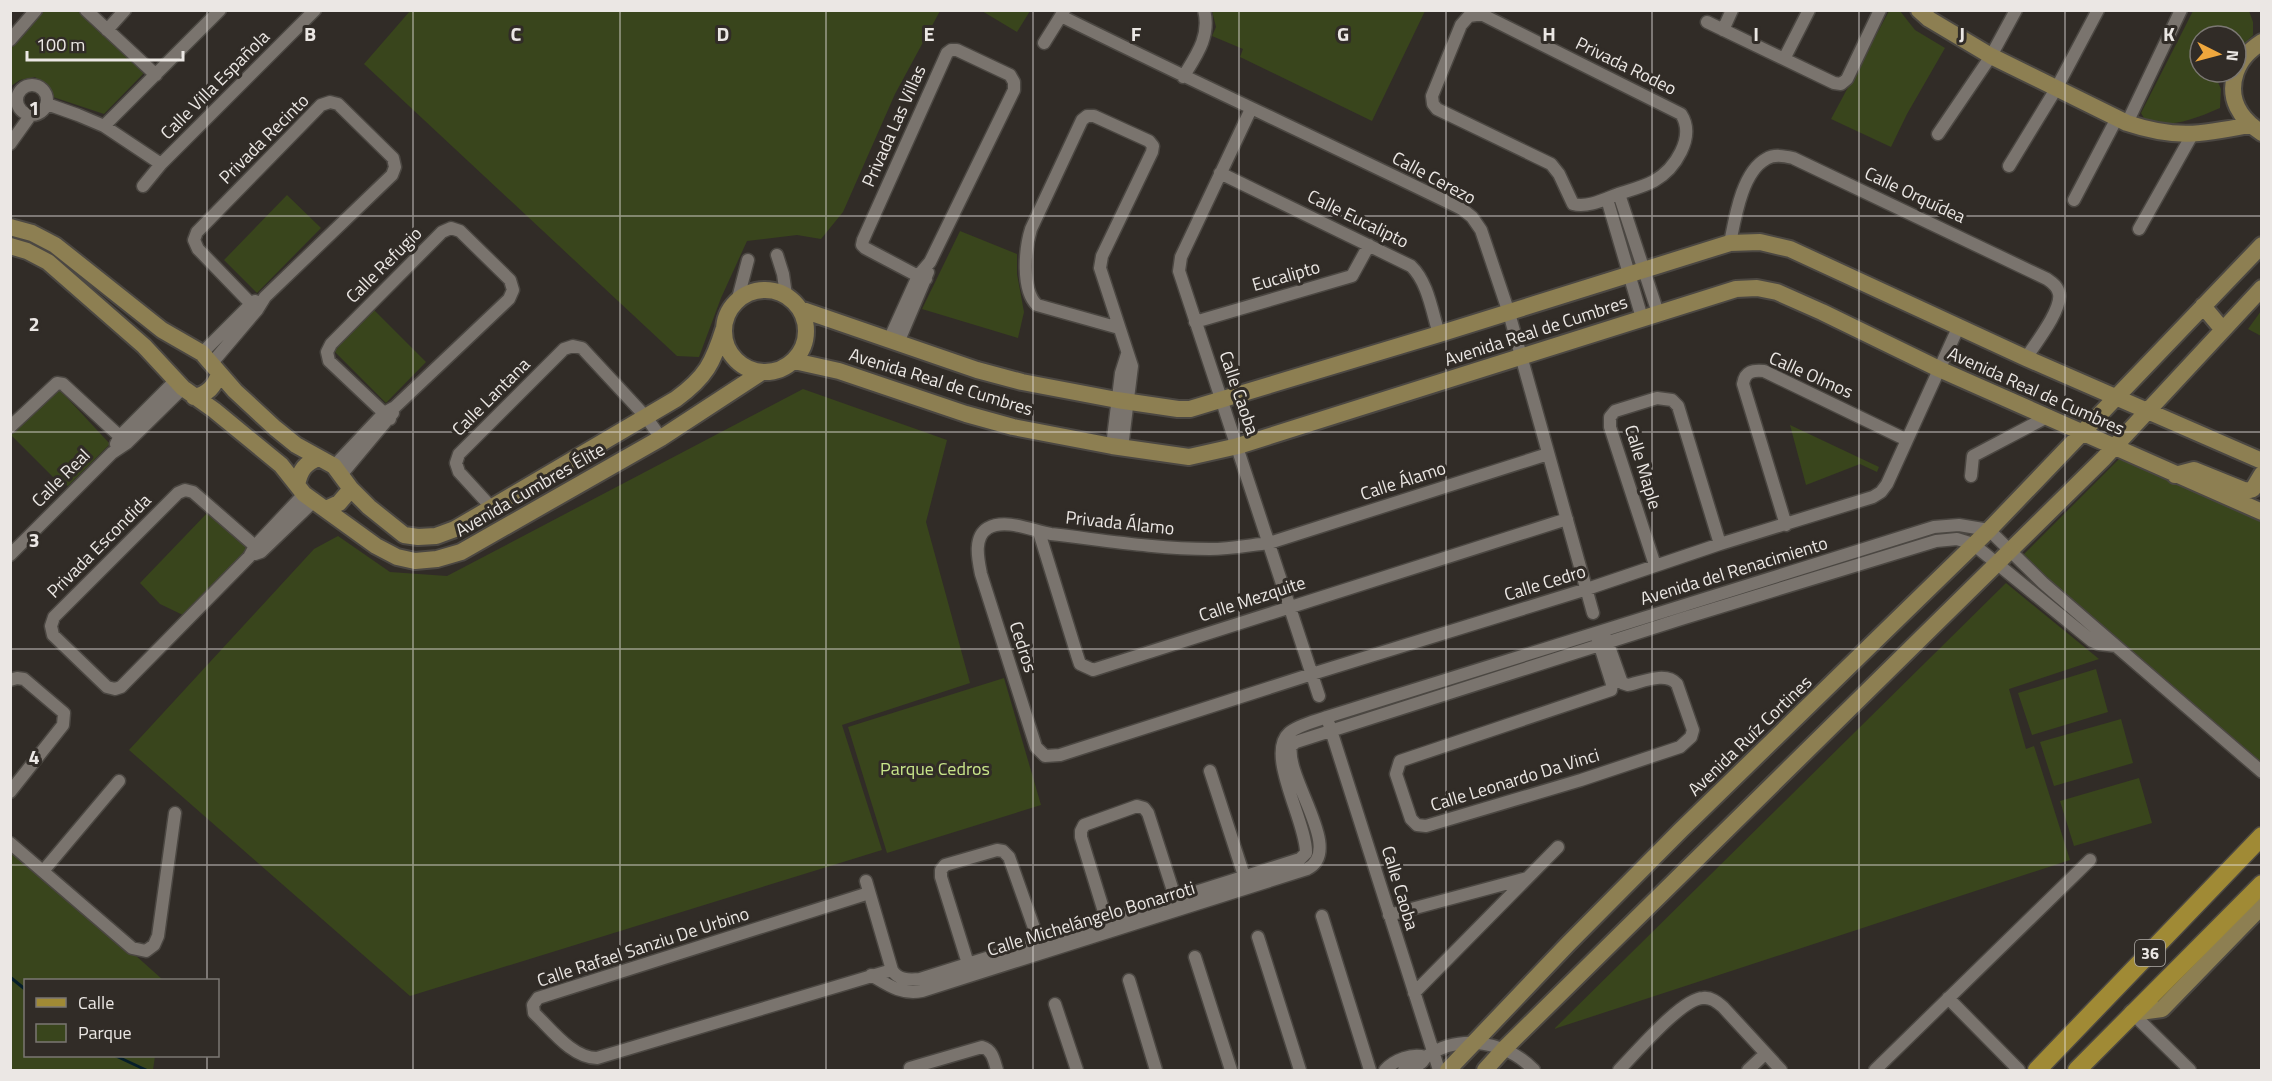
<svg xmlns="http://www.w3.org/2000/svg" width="2272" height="1081" font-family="'Titillium Web',sans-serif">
  <rect width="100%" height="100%" fill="#312c27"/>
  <path fill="#39451c" d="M43,11H78L144,73L104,114L53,97L48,87L35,77L20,80L11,86L10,46Z
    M410,11V10L940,11L895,94L843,212L821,239L797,235L747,241L721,298L699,357L677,356L364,64Z
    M982,11H1030L1017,32Z
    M1212,11V10L1425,11L1372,121L1240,57L1243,49L1212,36L1216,27Z
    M1889,11H1900L1915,30L1945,48L1907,114L1891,147L1831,119Z
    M2193,11H2249L2253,22V35L2242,46H2236V36H2200V72H2220L2217,80L2221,89L2220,108C2192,120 2177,126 2147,123L2141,113Z
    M287,195L321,228L257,293L224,260Z
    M960,231L1017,254V274L1024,312L1018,338L922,309Z
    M374,310L426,362L386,403L334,351Z
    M2261,311V336L2248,329Z
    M57,387L110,444L68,486L55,479L11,435Z
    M803,389L947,440L926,522L970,683L842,725L882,850L410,996L129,750L314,549L338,536L390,572L447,576Z
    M1790,425L1879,467L1877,472L1860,464L1806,485Z
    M2119,459L2217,498L2261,521V765L2022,556Z
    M210,510L250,547L185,616L160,604L140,583Z
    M2006,583L2099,659L2009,689L2026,749L2034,746L2070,860L1554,1029Z
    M2096,669L2108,712L2032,735L2018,693Z
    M1004,678L1041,805L887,853L848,727Z
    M2121,719L2133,763L2054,786L2040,742Z
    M2139,778L2152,823L2074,846L2060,801Z
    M10,843L163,980H26V1056H155L153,1070H11Z"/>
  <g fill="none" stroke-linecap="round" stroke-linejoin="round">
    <path stroke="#061e29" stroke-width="3" d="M10,977L26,990
      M116,1056L146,1070"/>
    <g stroke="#4b4742" stroke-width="15">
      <path id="street" d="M86,10L156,75
        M1476,15H1483L1681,114C1696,137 1675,169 1654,181C1643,187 1630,190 1618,194C1605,199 1588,208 1573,204L1559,174L1551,164L1437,109L1433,104L1432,96L1461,25L1469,16Z
        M1061,16C1194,82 1329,144 1462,209L1472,217L1481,230L1509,313L1593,613
        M1707,22L1834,83L1841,84L1847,79L1880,10
        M107,30L125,10
        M1723,30L1732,10
        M10,40L36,10
        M1044,43L1064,11
        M1784,59L1809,10
        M1183,77C1196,56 1211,36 1204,10
        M17 100a15 15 0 1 1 30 0a15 15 0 1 1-30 0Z
        M47,104L78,115L104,126L161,164
        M1251,109L1181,257L1179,271L1319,696
        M2127,123L2181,10
        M104,126L220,10
        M1938,134L1991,56L2016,10
        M10,144L30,116
        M2009,166L2056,89L2098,10
        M1220,173L1411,266C1428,282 1432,312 1439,334
        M143,186L161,164L315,10
        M1619,194L1658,313
        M1607,199L1642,318
        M2074,200L2117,118
        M2139,229L2192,135
        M1730,243C1735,218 1742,172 1766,159C1774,154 1784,156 1793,158L2047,279C2053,283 2058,287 2059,294C2062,310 2035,344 2026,358
        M777,255L783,274L786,295
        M737,302L748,260
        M1195,322L1352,276L1369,245
        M1119,328L1037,305C1021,290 1025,248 1031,229L1082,120L1087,116H1094L1149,141L1153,146L1152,152L1102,256L1100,268L1132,366L1122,448
        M889,340L918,276L930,262L1014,90V82L1010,75L957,50H951L947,53L863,240L862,245L865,248L918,276L926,279
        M898,343L928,272
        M202,353L251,304L255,301
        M212,363L257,310L265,297L392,175L395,167L393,158L338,104L330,102L321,105L197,232L194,240L198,249L257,310
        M10,427L57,383L63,384L127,443
        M116,444L120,436L175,381
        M1112,446L1121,373L1127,354
        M1548,454L1269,543C1250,545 1230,549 1210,549C1157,549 1103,540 1051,534C1033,531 1006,518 988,528C973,537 978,559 981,574L1036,747L1045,756L1060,755L1312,674L1587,589L1720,544L1873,497L1881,492L1887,484L1958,328
        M334,466L384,413L395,407L509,299L513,290L510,280L460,231L451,228L442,232L331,344L327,352L329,361L384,413L390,419
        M342,474L393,413
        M1971,476L1973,456L2049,416
        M492,508L459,472L456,463L459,454L564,349L573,346L582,348L646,417L661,438
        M1786,525L1743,384C1745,371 1753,370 1764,371L1907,440
        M1039,532L1077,655L1080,664L1093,670L1567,519
        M261,552L255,546L193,492L185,490L178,493L54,617L51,626L53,635L107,687L115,689L121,687L249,557L255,546L304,494
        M255,554L261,552L313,502
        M10,555L112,453L127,443L183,388
        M1655,565L1610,427V417L1615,411L1657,398L1672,400L1678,406L1720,544
        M1598,640L1612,684L1611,690L1400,761L1396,774L1411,819L1417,825L1426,826L1581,780L1680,747L1691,737L1693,730L1677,684C1666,671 1642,682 1628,685L1622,683L1606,638
        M10,680L17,678L24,679L64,713L63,725L10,792
        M1329,724L1439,1070
        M1210,771L1246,882
        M10,843L132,948L146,951L154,945L158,936L175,813
        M1306,853C1307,823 1265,754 1289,733C1298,725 1316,721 1327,717L1934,527L1959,525L1989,530L2043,583L2262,772
        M44,870L119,781
        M866,881L892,970C898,980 908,980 920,979L1300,859L1306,853
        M869,893L538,998L533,1005L534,1013C551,1029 572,1058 597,1058L892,970
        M1389,915L1527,878
        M1322,916L1370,1070
        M1109,928L1081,837V831L1084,825L1137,806L1144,808L1148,813L1175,897
        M1258,937L1300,1070
        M1195,957L1231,1070
        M970,970L941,877V870L945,865L997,850L1003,851L1009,857L1039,942
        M871,975C888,985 901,995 922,991L1307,869C1345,851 1285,779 1291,746L1296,742L1681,619L1936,541L1957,539L1973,544L2092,641L2099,644L2116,646
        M1129,980L1156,1070
        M1414,993L1558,847
        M1948,998L2019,1070
        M1055,1004L1077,1070
        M2132,1013L2190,1070
        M910,1068L982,1047C993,1050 994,1061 997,1070
        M1385,1070C1394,1060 1412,1053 1425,1057
        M1404,1070C1409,1069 1417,1066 1421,1063C1424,1061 1425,1057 1427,1056C1462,1033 1507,1042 1534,1070
        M1619,1070C1635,1054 1682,998 1703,998C1711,997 1717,1002 1723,1007L1781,1070
        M1748,1070L1765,1054
        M1875,1070L2090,860"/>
    </g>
    <g stroke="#4b4742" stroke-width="20">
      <path id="secondary" d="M1919,10L1929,19L1991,56L2127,123C2175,139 2200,135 2249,125
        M2236,72C2227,98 2240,119 2262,133
        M2236,72C2241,58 2250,50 2262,42
        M10,227L32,233L55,245L162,330L202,353L235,391L275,428L296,445L334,466L351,489L369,507L404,535L418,537L436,536L455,529L676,399C706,377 713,363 724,328
        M10,246L27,251L48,262L144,346L183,388L214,410L281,465L304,494L376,546L397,557L415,561L437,559L461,552L661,438L762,372
        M724 331a41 41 0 1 1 82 0a41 41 0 1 1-82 0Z
        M2203,306L2223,330
        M800,309L977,370L1022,382L1117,400L1178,409H1190L1439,334L1730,243L1760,242L1790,249L2026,358L2262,461
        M794,361L839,371L966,414L1013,427L1112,446L1189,457L1238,446L1736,289L1757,288L1777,292L1822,312L1939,369L2262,512
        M194,397C208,394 214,387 219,374
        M2175,475L2194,470L2246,491L2253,489L2262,474
        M297,485C300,470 305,463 319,458
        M326,509L339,503L351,489
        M2132,1013L2162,1009L2262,906
        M1448,1070L1568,944L1681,830L1989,530L2262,245
        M1485,1070L1504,1049L2103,459L2262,288"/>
    </g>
    <g stroke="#4b4742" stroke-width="21">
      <path id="primary" d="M2037,1070L2262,836
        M2077,1070L2262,884"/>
    </g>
    <use href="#street" stroke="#7a746e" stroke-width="12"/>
    <use href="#secondary" stroke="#8d7f52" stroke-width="16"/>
    <use href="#primary" stroke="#a08a35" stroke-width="18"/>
  </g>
  <path fill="none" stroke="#ebe7e4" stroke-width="1.5" stroke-opacity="0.55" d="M207,10V980M413,10V1070M620,10V1070M826,10V1070M1033,10V1070M1239,10V1070M1446,10V1070M1652,10V1070M1859,10V1070M2065,10V1070M10,216H2262M10,432H2262M10,649H2262M10,865H2262M207,1056V1070"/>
  <g text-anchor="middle" stroke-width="6" stroke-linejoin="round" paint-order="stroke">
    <rect fill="#312c27" stroke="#b3afab" stroke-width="1.5" x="2135" y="940" width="30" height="26" rx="4.5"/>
    <g font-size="16" font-weight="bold" fill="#ebe7e4">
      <text x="2150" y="959">36</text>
    </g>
    <g font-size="18" fill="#ebe7e4" stroke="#312c27">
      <text transform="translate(1626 66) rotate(26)" y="6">Privada Rodeo</text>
      <text transform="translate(215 85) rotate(-45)" y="6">Calle Villa Española</text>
      <text transform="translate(894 126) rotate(-66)" y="6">Privada Las Villas</text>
      <text transform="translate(264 139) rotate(-45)" y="6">Privada Recinto</text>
      <text transform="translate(1434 178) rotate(28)" y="6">Calle Cerezo</text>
      <text transform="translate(1915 195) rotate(25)" y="6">Calle Orquídea</text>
      <text transform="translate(1358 219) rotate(26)" y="6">Calle Eucalipto</text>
      <text transform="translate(384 265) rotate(-45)" y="6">Calle Refugio</text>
      <text transform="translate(1286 276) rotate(-16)" y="6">Eucalipto</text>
      <text transform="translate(1536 331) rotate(-18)" y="6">Avenida Real de Cumbres</text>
      <text transform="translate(1811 375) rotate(24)" y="6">Calle Olmos</text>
      <text transform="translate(941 382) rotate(17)" y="6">Avenida Real de Cumbres</text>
      <text transform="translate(2036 391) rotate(24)" y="6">Avenida Real de Cumbres</text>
      <text transform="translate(1239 393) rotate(71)" y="6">Calle Caoba</text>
      <text transform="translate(491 397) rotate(-45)" y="6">Calle Lantana</text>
      <text transform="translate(1643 467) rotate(73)" y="6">Calle Maple</text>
      <text transform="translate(61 478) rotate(-45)" y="6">Calle Real</text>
      <text transform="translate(1403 481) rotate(-18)" y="6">Calle Álamo</text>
      <text transform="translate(530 490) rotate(-30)" y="6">Avenida Cumbres Élite</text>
      <text transform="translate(1120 523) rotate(6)" y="6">Privada Álamo</text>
      <text transform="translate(99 546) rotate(-45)" y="6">Privada Escondida</text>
      <text transform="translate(1734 571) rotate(-17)" y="6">Avenida del Renacimiento</text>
      <text transform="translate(1545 583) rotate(-17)" y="6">Calle Cedro</text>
      <text transform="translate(1252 599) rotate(-18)" y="6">Calle Mezquite</text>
      <text transform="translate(1023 647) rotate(72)" y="6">Cedros</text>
      <text transform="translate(1750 736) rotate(-44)" y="6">Avenida Ruíz Cortines</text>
      <text transform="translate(1515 780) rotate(-17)" y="6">Calle Leonardo Da Vinci</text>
      <text transform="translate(1400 888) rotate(73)" y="6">Calle Caoba</text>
      <text transform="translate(1091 919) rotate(-17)" y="6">Calle Michelángelo Bonarroti</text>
      <text transform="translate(643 947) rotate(-18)" y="6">Calle Rafael Sanziu De Urbino</text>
    </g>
    <g font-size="18" fill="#c8e58a" stroke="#312c27">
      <text x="935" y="775">Parque Cedros</text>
    </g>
  </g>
  <g font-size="20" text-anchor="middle" font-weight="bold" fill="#ebe7e4" stroke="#312c27" stroke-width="6" stroke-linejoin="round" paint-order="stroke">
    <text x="310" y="41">B</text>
    <text x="516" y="41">C</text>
    <text x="723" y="41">D</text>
    <text x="929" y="41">E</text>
    <text x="1136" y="41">F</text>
    <text x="1343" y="41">G</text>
    <text x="1549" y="41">H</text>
    <text x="1756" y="41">I</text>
    <text x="1962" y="41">J</text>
    <text x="2169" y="41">K</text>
    <text x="34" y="115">1</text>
    <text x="34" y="331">2</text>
    <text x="34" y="547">3</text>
    <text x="34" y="764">4</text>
  </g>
  <rect width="2272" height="1081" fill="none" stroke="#ebe7e4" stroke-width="24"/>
  <rect x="24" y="979" width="195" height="78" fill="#312c27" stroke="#7b7773" stroke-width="1.5"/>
  <rect x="36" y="998" width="30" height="9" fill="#a08a35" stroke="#7b7773" stroke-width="1.5"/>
  <text x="78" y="1009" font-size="18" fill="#ebe7e4">Calle</text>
  <rect x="36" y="1024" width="30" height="18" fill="#39451c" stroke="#7b7773" stroke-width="1.5"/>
  <text x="78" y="1039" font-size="18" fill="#ebe7e4">Parque</text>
  <g transform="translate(2218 54) rotate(96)"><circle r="28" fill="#312c27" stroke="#7b7773" stroke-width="1.5"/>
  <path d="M0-4.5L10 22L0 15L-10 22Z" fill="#efa73d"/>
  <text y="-9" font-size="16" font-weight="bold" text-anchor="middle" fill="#ebe7e4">N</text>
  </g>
  <path d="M27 51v9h156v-9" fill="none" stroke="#ebe7e4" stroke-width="3"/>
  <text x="36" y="51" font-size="18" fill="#ebe7e4" stroke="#312c27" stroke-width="4.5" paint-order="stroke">100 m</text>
</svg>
